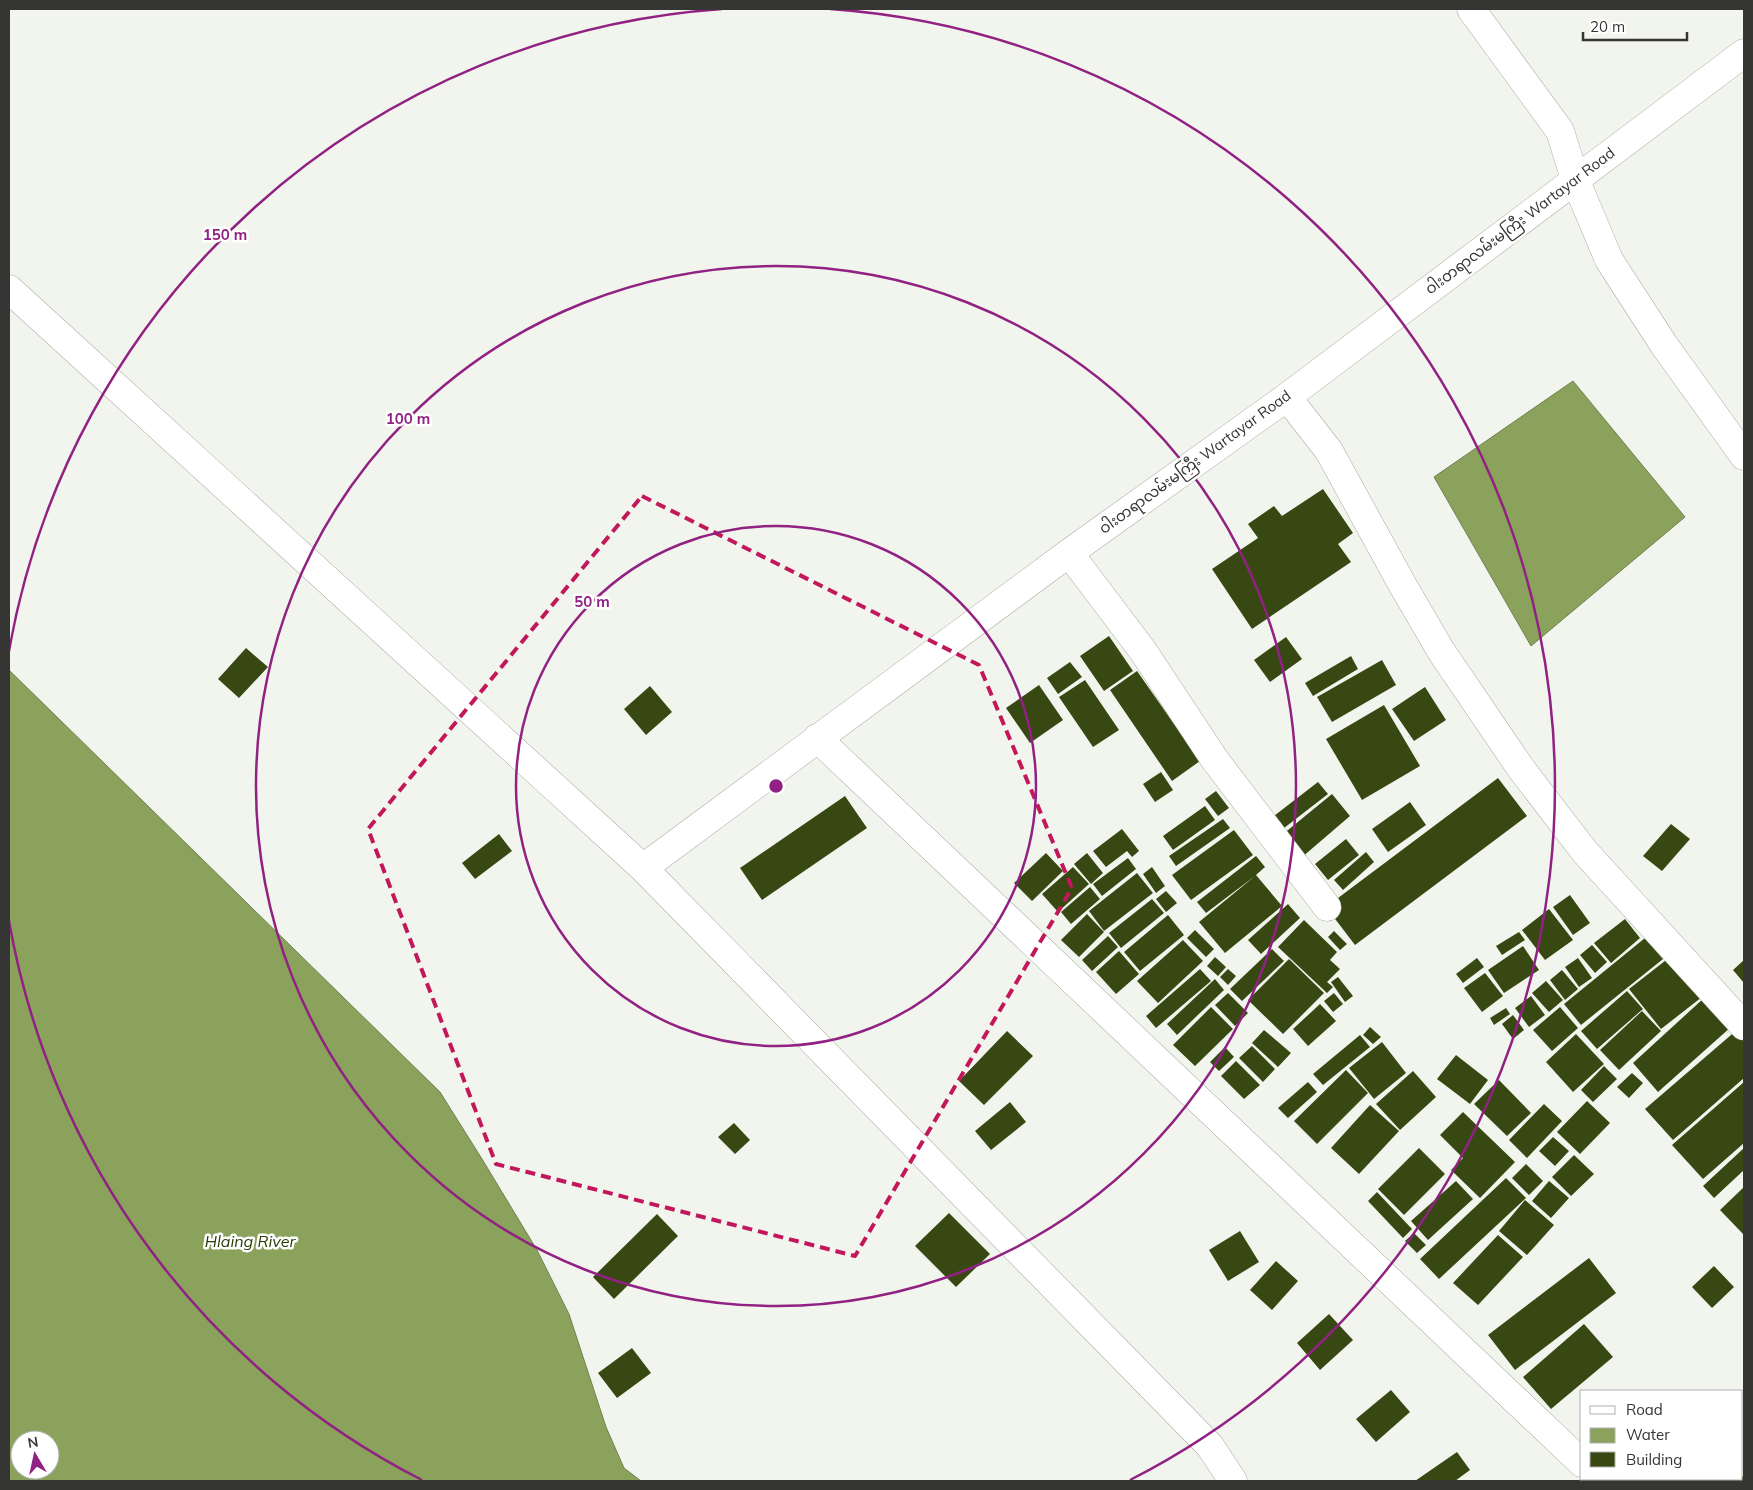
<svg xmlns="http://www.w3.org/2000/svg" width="1753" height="1490" font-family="Mulish,'Noto Sans Myanmar',sans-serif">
  <rect width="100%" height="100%" fill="#f2f5ed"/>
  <path fill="#8aa25c" stroke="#708250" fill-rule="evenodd" d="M1573,381L1685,517L1531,646L1434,477Z
    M9,670L440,1092L482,1159L537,1250L569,1314L606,1427L624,1468L641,1481H9ZM20,1440H50V1470H20Z"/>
  <path fill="#384812" d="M1323,489L1353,533L1338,544L1351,562L1252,629L1212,569L1258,538L1248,524L1274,506L1282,516Z
    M1109,636L1133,671L1104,691L1080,656Z
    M1286,637L1302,659L1270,682L1254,660Z
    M246,648L268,667L239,698L218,679Z
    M1351,656L1358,669L1313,696L1305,683Z
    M1382,660L1396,685L1332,722L1317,697Z
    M1070,662L1082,677L1058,694L1047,678Z
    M1137,671L1200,761L1172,781L1110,690Z
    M1085,680L1119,730L1093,747L1059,697Z
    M1039,685L1063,720L1030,743L1006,708Z
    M650,686L672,712L646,735L624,709Z
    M1425,687L1446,720L1414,741L1392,709Z
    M1384,705L1420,766L1362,800L1326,739Z
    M1161,772L1173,790L1155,802L1143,784Z
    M1498,778L1527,816L1355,945L1326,907Z
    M1318,782L1328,794L1275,835L1266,822Z
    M1216,791L1229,808L1218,816L1205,799Z
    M1332,794L1350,816L1301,858L1282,835Z
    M845,796L867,828L762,900L740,868Z
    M1410,802L1426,825L1388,852L1372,829Z
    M1205,806L1215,820L1173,850L1163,836Z
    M1223,819L1230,828L1176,866L1169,856Z
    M1671,824L1690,839L1662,871L1643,856Z
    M1122,829L1139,851L1132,857L1127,851L1106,867L1093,851Z
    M1234,830L1253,855L1191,900L1172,875Z
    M499,834L512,851L475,879L462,863Z
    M1346,839L1359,855L1328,880L1315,864Z
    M1366,852L1374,862L1343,890L1334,880Z
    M1046,853L1063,871L1032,901L1014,883Z
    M1087,853L1103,873L1091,884L1074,864Z
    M1256,856L1265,867L1256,875L1282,906L1225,953L1199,922L1255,876L1206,913L1197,902Z
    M1128,858L1136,869L1102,896L1093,884Z
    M1073,867L1089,884L1058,912L1042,894Z
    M1152,867L1165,886L1156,893L1143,874Z
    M1137,873L1153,893L1104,931L1089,911Z
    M1090,887L1100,899L1071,924L1061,912Z
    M1166,891L1177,903L1166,912L1156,899Z
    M1570,895L1590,923L1573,935L1553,907Z
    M1152,899L1164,913L1121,948L1109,933Z
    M1288,904L1300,918L1261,954L1248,940Z
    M1549,909L1573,940L1545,960L1522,930Z
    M1087,914L1104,932L1079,957L1061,940Z
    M1168,915L1184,935L1140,971L1124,952Z
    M1625,919L1640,938L1611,963L1594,943Z
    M1304,920L1337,952L1330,960L1340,969L1327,982L1333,987L1327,993L1278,947Z
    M1195,930L1214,949L1206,957L1187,938Z
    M1334,931L1347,944L1340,950L1328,937Z
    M1519,932L1525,940L1502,955L1496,946Z
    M1108,936L1118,947L1092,971L1082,960Z
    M1645,938L1663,959L1581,1025L1564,1004Z
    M1183,940L1203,961L1158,1003L1137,981Z
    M1592,945L1607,962L1595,973L1580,955Z
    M1523,946L1539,970L1504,993L1488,970Z
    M1272,949L1284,961L1242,1001L1230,989Z
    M1119,951L1139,974L1116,994L1096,972Z
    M1215,957L1226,967L1218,976L1207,966Z
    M1670,957L1702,997L1661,1029L1629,989Z
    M1477,958L1484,967L1463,983L1456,974Z
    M1578,958L1592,978L1579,987L1565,967Z
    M1289,959L1324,993L1283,1034L1248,1000Z
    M1744,960V983L1733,970Z
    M1200,969L1211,981L1156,1028L1146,1016Z
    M1228,969L1236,976L1228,985L1220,977Z
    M1562,970L1578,989L1565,1000L1550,980Z
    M1485,973L1503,996L1482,1012L1464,988Z
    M1338,977L1353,996L1345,1002L1331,982Z
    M1215,979L1224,990L1177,1035L1167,1024Z
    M1546,981L1563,1000L1549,1012L1532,993Z
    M1627,991L1643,1009L1597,1049L1581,1031Z
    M1228,993L1248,1013L1235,1026L1215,1005Z
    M1334,993L1343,1004L1333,1012L1324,1001Z
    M1531,996L1545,1015L1529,1027L1515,1008Z
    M1704,998L1731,1027L1658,1092L1633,1063Z
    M1320,1004L1336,1021L1308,1046L1293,1029Z
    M1211,1007L1233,1029L1195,1066L1173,1045Z
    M1560,1007L1578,1028L1552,1051L1533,1030Z
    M1506,1008L1510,1014L1494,1025L1490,1018Z
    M1642,1011L1661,1031L1619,1070L1600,1050Z
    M1513,1015L1524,1030L1513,1039L1502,1024Z
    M1370,1027L1381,1037L1373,1044L1363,1035Z
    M1738,1029L1744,1036V1078L1673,1140L1645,1109Z
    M1264,1030L1291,1053L1278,1067L1252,1043Z
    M1007,1031L1033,1056L984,1105L959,1081Z
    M1576,1034L1604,1064L1573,1092L1546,1062Z
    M1360,1035L1370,1047L1323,1085L1313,1074Z
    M1382,1042L1406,1073L1374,1099L1349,1068Z
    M1252,1046L1275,1069L1263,1082L1239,1058Z
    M1225,1047L1234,1057L1219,1071L1210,1062Z
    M1456,1055L1488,1080L1470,1104L1437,1079Z
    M1236,1061L1260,1085L1244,1099L1221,1076Z
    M1604,1066L1617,1079L1593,1102L1581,1090Z
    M1346,1070L1368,1093L1317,1144L1294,1121Z
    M1413,1071L1436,1097L1400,1130L1376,1104Z
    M1632,1073L1643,1083L1629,1098L1617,1087Z
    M1499,1080L1531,1113L1507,1136L1474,1104Z
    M1308,1082L1317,1092L1288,1118L1278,1108Z
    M1744,1082V1143L1703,1179L1672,1145Z
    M1587,1101L1610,1123L1580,1154L1557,1132Z
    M1010,1102L1026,1122L991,1150L975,1131Z
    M1544,1104L1562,1121L1527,1158L1509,1140Z
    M1370,1105L1399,1131L1359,1174L1331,1148Z
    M1463,1112L1515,1162L1480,1198L1451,1170L1463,1158L1440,1135Z
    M734,1123L750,1140L735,1154L718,1137Z
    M1553,1137L1569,1151L1555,1166L1539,1151Z
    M1419,1148L1445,1174L1404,1215L1378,1189Z
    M1744,1148V1170L1714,1198L1703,1186Z
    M1574,1155L1594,1174L1571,1196L1552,1177Z
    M1526,1164L1543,1181L1529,1195L1512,1178Z
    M1506,1178L1526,1198L1439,1279L1420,1259Z
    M1456,1181L1473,1199L1428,1240L1411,1221Z
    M1549,1181L1569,1198L1551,1218L1532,1201Z
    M1744,1187V1235L1720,1210Z
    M1377,1192L1412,1229L1403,1238L1368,1201Z
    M1525,1200L1554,1225L1527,1255L1499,1231Z
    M949,1213L990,1254L956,1287L915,1246Z
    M657,1214L678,1236L614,1299L593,1277Z
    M1240,1231L1259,1262L1228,1281L1209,1250Z
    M1414,1233L1426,1245L1417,1253L1405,1241Z
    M1498,1235L1523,1257L1478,1305L1453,1283Z
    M1589,1258L1616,1293L1515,1370L1488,1335Z
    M1276,1261L1298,1281L1272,1310L1250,1290Z
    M1714,1266L1734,1287L1712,1308L1692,1287Z
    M1329,1314L1353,1340L1320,1370L1297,1343Z
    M1584,1324L1613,1357L1551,1409L1523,1377Z
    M632,1348L651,1373L617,1398L598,1373Z
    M1391,1390L1410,1412L1376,1442L1356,1419Z
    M1457,1452L1470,1470L1455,1481H1415Z
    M1742,1476L1744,1478V1481H1711L1713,1479H1742Z"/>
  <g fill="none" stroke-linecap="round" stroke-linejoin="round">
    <g stroke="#a8aba4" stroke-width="29">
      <path id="minor" d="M1471,9L1560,131L1575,179L1609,260L1664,345L1744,456
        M9,289L643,868L1210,1446L1233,1481
        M1287,397L1329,451L1402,584L1441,651L1522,770L1585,852L1744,1026
        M1069,553L1143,651L1215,760L1327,907
        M817,738L1582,1463
        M643,868L1069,553L1287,397L1744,53
        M1598,1479L1601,1481"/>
    </g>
    <use href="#minor" stroke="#fff" stroke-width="28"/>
  </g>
  <path fill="none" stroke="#c2185b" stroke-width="4" stroke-dasharray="10 6" stroke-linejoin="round" d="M642,496L979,665L1072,888L855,1256L496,1164L368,829Z"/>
  <g fill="none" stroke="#912182" stroke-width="2.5">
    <circle cx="776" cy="786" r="260"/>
    <circle cx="776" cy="786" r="520"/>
    <path d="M422 1480A779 779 0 0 1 9 921M9 651A779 779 0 0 1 722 9M830 9A779 779 0 0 1 1130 1480"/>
  </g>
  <g text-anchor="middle" stroke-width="5" stroke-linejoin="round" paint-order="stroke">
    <g font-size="15" fill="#353633" stroke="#fff">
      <text transform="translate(1520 221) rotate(-37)" y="5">ဝါးတရာလမ်းမကြီး Wartayar Road</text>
      <text transform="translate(1195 462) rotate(-36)" y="5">ဝါးတရာလမ်းမကြီး Wartayar Road</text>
    </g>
    <g font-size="16" font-style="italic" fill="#2c3b05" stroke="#fff">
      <text x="250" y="1247">Hlaing River</text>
    </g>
  </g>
  <circle cx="776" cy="786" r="8" fill="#912182" stroke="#fff" stroke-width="2.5"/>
  <g font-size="15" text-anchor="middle" font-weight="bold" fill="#912182" stroke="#fff" stroke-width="5" stroke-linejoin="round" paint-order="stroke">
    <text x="225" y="240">150 m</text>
    <text x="408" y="424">100 m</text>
    <text x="592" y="607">50 m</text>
  </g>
  <rect width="1753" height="1490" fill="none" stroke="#353633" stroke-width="20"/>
  <rect x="1580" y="1390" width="162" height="90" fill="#ffffff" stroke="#aeafad"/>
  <rect x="1590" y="1406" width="25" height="8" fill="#ffffff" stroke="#aeafad"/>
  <text x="1626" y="1415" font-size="15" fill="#353633">Road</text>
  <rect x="1590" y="1428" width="25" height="15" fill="#8aa25c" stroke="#aeafad"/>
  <text x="1626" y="1440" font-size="15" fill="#353633">Water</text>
  <rect x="1590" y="1452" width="25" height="15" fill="#384812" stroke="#aeafad"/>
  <text x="1626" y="1465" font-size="15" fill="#353633">Building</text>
  <g transform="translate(35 1455) rotate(351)"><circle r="24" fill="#ffffff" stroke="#aeafad"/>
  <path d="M0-4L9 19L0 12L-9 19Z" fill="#912182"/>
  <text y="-8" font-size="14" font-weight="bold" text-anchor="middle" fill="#353633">N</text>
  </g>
  <path d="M1583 32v8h104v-8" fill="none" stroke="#353633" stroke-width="2.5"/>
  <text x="1590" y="32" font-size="15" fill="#353633" stroke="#ffffff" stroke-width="4" paint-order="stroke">20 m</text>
</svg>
